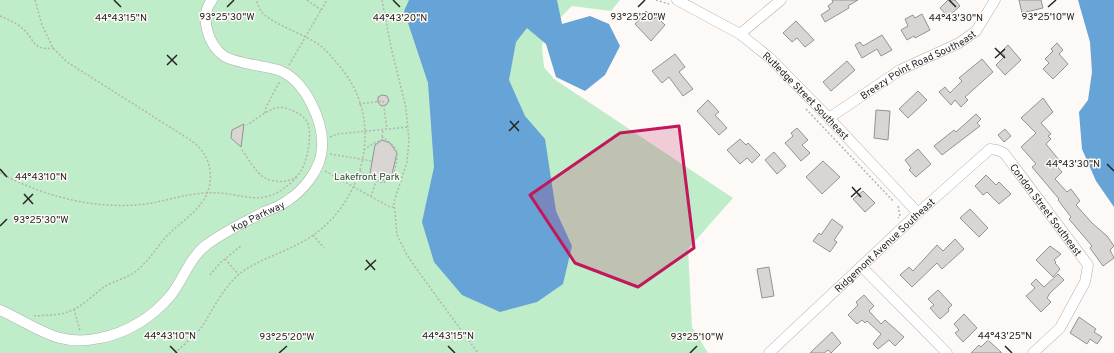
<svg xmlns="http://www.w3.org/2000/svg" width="1114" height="353" font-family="Overpass,sans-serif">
  <rect width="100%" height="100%" fill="#fcf9f6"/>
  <path fill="#bfedc9" d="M0,0H620L611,11L572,6L545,33L542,47L544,67L554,79L733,198L688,249L692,327L708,353H0Z"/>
  <path fill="#66a3d6" d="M409,0H557L562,24L590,16L609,24L620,46L605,75L585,91L556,77L546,44L527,28L516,42L509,80L525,116L545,139L556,211L572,246L563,284L537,302L500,312L462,295L434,262L422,222L434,167L428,83L404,11Z
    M1078,0H1114V207L1096,181L1082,149L1079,112L1088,100L1092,72L1090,42Z"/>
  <path fill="#d9d5d3" stroke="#959290" d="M832,0H858L848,6L849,8L825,22L821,15L830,9L828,6L833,2Z
    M948,0H955L960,6L948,17L940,8Z
    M1019,0H1041L1043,8L1022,13Z
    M646,11L654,19L656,16L665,25L651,41L635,24Z
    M922,14L930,30L915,38L914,36L907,40L901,30L908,26L905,19L913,15L915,18Z
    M796,21L814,40L805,47L797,38L792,42L783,33Z
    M882,35L892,50L881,56L877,49L862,58L855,45L860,42L863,46Z
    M1057,43L1063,50L1059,54L1068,64L1053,79L1043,69L1049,63L1045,59L1053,51L1051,49Z
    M1008,45L1021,60L1005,75L996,65L1005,56L1001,52Z
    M675,54L685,67L679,72L693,89L683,96L669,77L662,83L652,71Z
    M982,59L993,72L965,97L968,100L961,107L955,100L951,105L939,92L945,87L950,93L962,81L959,78Z
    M847,61L855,70L831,91L823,82Z
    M918,91L927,100L908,118L899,109Z
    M382,95L387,96L389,101L386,105L381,106L378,102V97Z
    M1043,98L1053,112L1041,123L1051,134L1048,136L1051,139L1046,144L1059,160L1055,164L1062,172L1055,179L1067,192L1071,189L1080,201L1076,205L1092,223L1107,236L1114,246L1110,250L1114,258L1103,266L1090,248L1092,246L1069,219L1071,217L1058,200L1059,199L1032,167L1036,164L1021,147L1036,133L1021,118Z
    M708,100L719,112L715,115L727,128L719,135L697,111Z
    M876,110L890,111L888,140L874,138Z
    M976,114L981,119L977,123L980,126L942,155L934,146L954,130L956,132Z
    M244,124L241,147L231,138L232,130Z
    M797,128L808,140L802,145L810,153L801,161L785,143L793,136L791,133Z
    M1005,129L1011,136L1004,142L998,135Z
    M740,139L746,145L748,143L760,155L752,163L747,158L740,164L727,150Z
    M382,140L390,143L397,153L392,174L382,181L374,179L370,173L375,145Z
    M918,149L931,164L916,177L909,170L911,168L905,160Z
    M774,152L786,166L777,174L765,160Z
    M823,161L840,177L822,194L806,177Z
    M986,175L996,185L999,182L1011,194L999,204L987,192L983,195L975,186Z
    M863,191L875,203L865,212L853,199Z
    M970,209L988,228L979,237L960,218Z
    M832,219L843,227L834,240L837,242L830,252L813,241L819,233L821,235Z
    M955,239L964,249L942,269L937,263L912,287L900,275L909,267L913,271L937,245L943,251Z
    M1050,246L1061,254L1054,260L1056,262L1055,263L1060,269L1053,277L1036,260Z
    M769,267L774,296L762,298L757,269Z
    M1058,274L1064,280L1050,293L1047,298L1051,302L1041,312L1026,296L1035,288L1031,284L1036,279L1044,287Z
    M938,290L952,305L948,309L949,311L940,319L930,308L934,305L928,299Z
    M864,295L874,306L869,311L881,324L885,320L904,337L895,346L889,340L878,349L873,344L881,334L867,321L865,323L862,320L857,324L848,315L858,305L856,302Z
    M964,314L977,328L963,342L955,333L959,330L954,324Z
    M1079,317L1096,329L1094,332L1102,337L1097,344L1090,339L1087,344L1070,333Z
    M832,332L841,343L831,353L828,350L824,353H810Z
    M988,340L1002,353H971L979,345L981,347Z"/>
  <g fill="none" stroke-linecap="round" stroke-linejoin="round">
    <g stroke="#b2aeac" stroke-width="11">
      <g id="street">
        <path id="s1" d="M677,0L740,34L770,58L829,118L918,213"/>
        <path d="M740,34L781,0"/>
        <path id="s2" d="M829,118L900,70L959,43L976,31L995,0"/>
        <path d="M861,266L947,353"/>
        <path id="s3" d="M0,310C36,326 57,348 100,338C127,333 153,317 171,295C183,280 189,259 205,246C223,232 243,223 264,212C272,209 280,206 287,201C304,190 321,169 322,148C324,122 305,79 278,70C265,66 234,63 224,56C208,45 199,16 212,0"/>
        <path id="s4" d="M769,353L918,213L990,149L997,150L1004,153L1088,265L1085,282L1060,328L1033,353"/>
      </g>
    </g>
    <path stroke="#b6b3b1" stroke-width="1.5" stroke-dasharray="2 2" stroke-linecap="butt" d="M307,0L321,10
      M382,0L391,47L406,108L409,141L407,162L394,202L397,235L407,255L423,278L478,353
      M656,0L669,4
      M0,16C8,19 16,23 22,28C35,38 31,51 53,48
      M289,65L327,0
      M359,104L383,101L387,129
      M806,109L894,202
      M265,113L266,107L280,81
      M330,137L337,134L408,127
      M242,150C248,158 256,173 265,178C274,183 289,183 297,176C307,167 314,131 306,120C303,116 298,113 294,111C288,109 282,106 276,108C266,111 256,119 247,125
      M364,150L372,144L382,140L383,129
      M330,154L372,161
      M360,170L366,177L383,183L393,176C398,156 402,149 382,137
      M325,171L390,207H394
      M0,173C45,197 96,210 146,204C166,201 185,194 205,193C246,190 261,214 298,176
      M371,197L376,181
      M898,206L900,216L898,218
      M313,235L324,248
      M225,259L239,275
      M210,275L220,263L241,246
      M74,309L80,331
      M34,316C45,315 59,316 70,311C83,306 93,295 104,287C113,281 125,279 135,272C147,263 155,250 165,238C184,217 214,205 210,171C208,157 202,149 192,141L67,62L53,48L42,25L35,0
      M175,353C183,345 194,337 201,328C214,309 223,286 242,272C263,257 290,251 312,236C362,202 383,128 347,76C339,65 331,55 321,46C307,35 269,23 261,11C259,8 258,4 256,0"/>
    <use href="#street" stroke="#fff" stroke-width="10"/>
  </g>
  <path fill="#c2185b" fill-opacity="0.2" stroke="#c2185b" stroke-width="3" stroke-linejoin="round" d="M679,126L694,248L638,287L575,263L530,195L620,133Z"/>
  <path fill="none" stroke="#272524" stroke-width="1.5" d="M114,0L121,7M393,0L400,7M949,0L956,7M227,7L234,0M638,7L645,0M1048,7L1056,0M995,48L1005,58M167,55L177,65M995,58L1005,49M167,65L177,55M510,121L519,131M509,131L519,121M1107,164L1114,171M0,169L7,177M852,187L861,197M24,194L33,204M851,197L861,188M23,204L33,194M0,226L7,219M366,260L375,270M365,270L376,260M170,346L177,353M448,346L455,353M1005,346L1012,353M279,353L287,346M690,353L697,346"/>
  <g text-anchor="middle" stroke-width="3" stroke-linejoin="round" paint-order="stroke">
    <g font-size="10" fill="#272524" stroke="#fcf9f6">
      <text dy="4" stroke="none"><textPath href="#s2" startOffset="104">Breezy Point Road Southeast</textPath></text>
      <text dy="4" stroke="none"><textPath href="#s1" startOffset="162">Rutledge Street Southeast</textPath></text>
      <text dy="4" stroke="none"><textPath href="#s4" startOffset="386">Condon Street Southeast</textPath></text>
      <text dy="4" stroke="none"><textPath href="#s3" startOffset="312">Kop Parkway</textPath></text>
      <text dy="4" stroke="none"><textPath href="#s4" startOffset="158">Ridgemont Avenue Southeast</textPath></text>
    </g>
    <g font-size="10" fill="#1d4f2e" stroke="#fcf9f6">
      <text x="367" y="180">Lakefront Park</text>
    </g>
  </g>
  <g font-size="10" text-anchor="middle" fill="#272524" stroke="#fcf9f6" stroke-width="3" stroke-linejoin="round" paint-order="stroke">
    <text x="227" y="20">93°25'30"W</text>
    <text x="638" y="20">93°25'20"W</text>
    <text x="1048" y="20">93°25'10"W</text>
    <text x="121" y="21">44°43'15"N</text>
    <text x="400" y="21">44°43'20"N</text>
    <text x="956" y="21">44°43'30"N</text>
    <text x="1073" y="167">44°43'30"N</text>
    <text x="41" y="180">44°43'10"N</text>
    <text x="41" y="223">93°25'30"W</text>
    <text x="170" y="339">44°43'10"N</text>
    <text x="448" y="339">44°43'15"N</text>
    <text x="1005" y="339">44°43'25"N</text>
    <text x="287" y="340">93°25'20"W</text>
    <text x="697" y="340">93°25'10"W</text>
  </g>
</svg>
